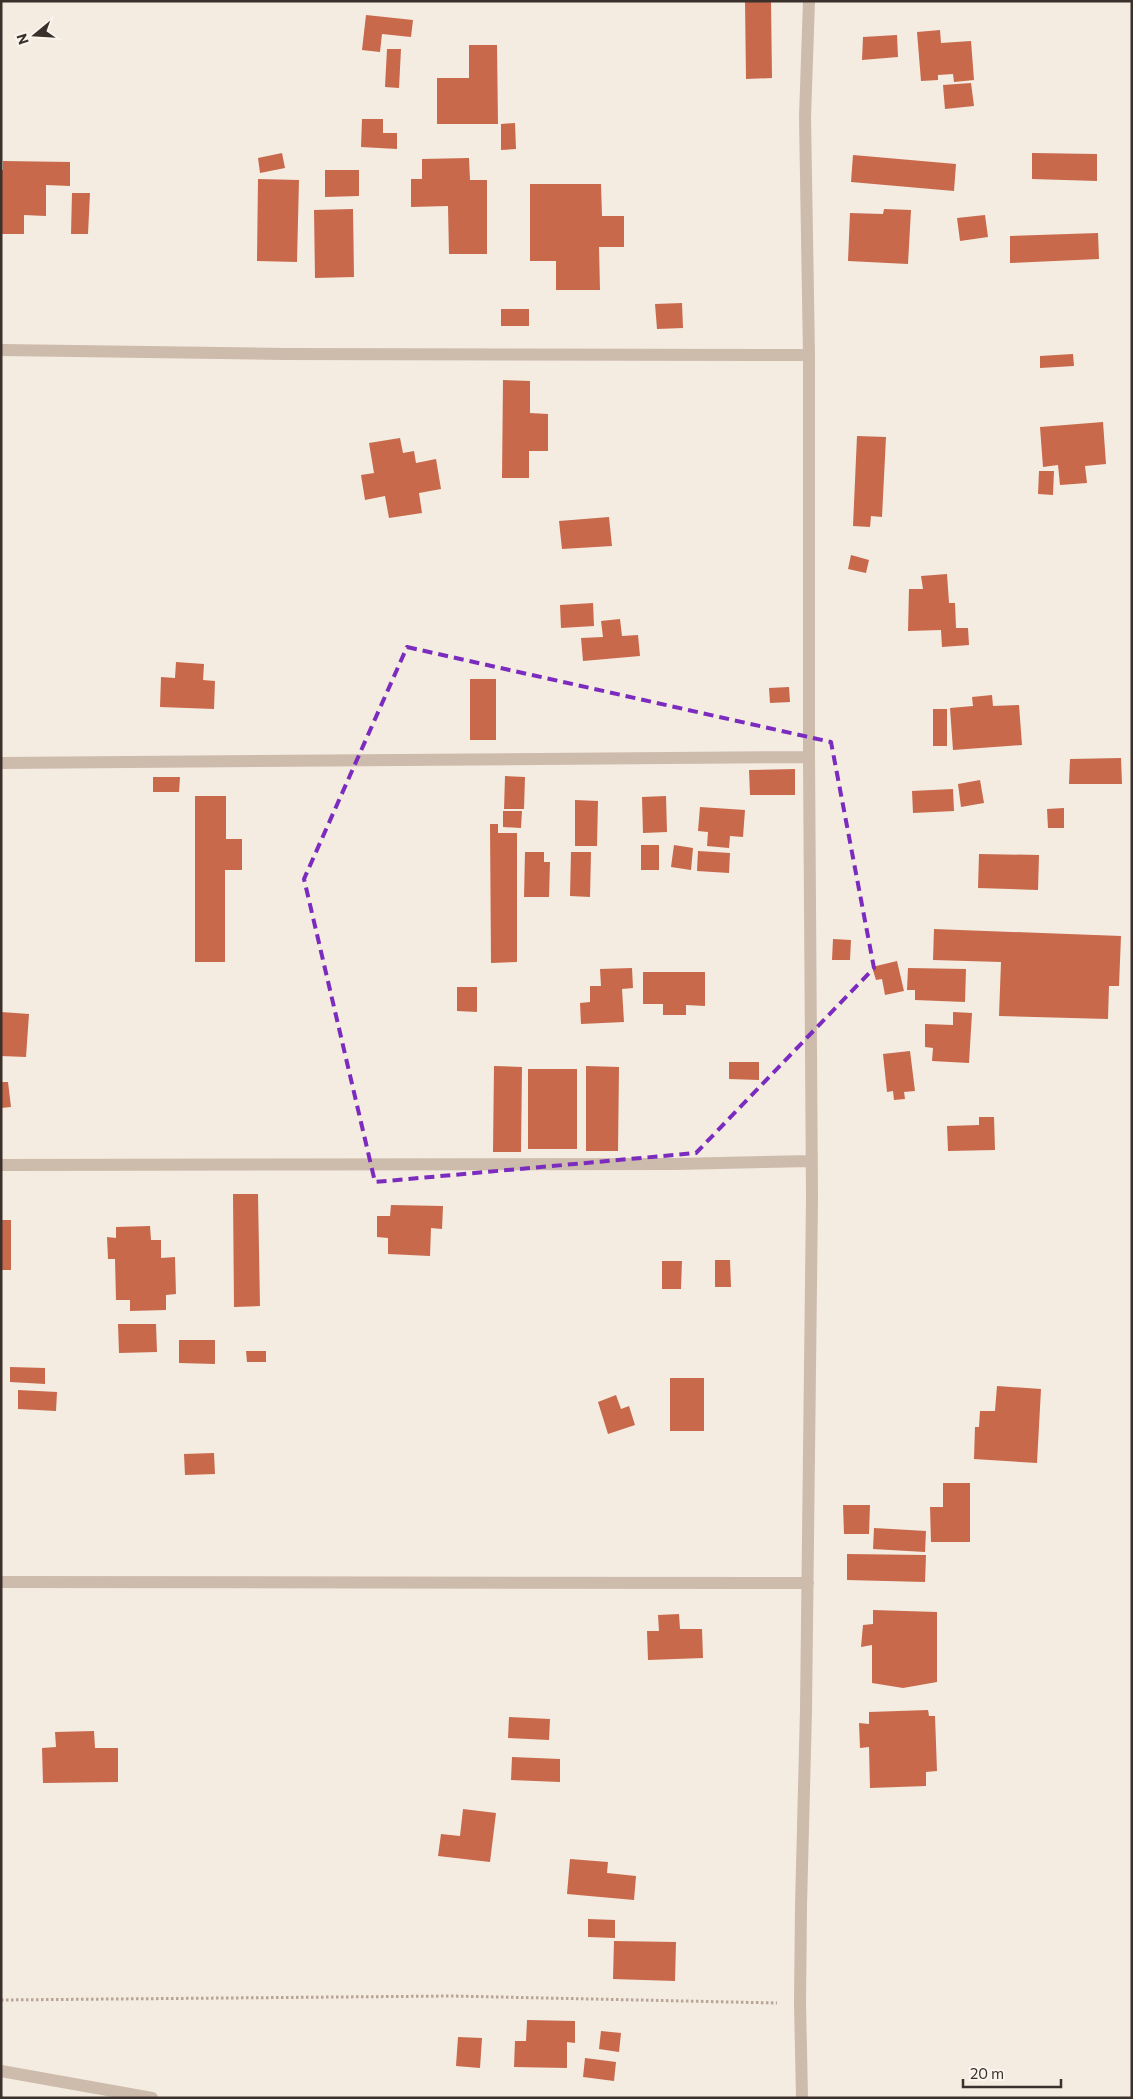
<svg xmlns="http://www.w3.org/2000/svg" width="1133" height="2099" font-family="Commissioner,sans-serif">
  <rect width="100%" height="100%" fill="#f4ebe1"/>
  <path fill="#c8694b" d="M745,1H771L772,78L746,79Z
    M366,15L413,20L411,37L382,34L380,52L362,50Z
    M940,30L941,43L971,41L974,80L954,82L953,74L938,75V80L921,81L917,32Z
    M897,35L898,57L862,60L863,37Z
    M469,45H497L498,124H437V78H469Z
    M387,49H401L399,88L385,87Z
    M971,83L974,106L945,109L943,85Z
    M362,119H383V133H397V149L361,147Z
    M515,123L516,149L501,150V124Z
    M282,153L285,168L260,173L258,158Z
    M1032,153L1097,154V181L1032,179Z
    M853,155L956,164L954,191L851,182Z
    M469,158L470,180H487V254H449L448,206L411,207V179H422V159Z
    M3,161L70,162V186L46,185V216L24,215V234H1V170H3Z
    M325,170H359V196L325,197Z
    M258,179L299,180L297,262L257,261Z
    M530,184H601L602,216H624V247H599L600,290H556V261H530Z
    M72,193H90L88,234H71Z
    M353,209L354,277L315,278L314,210Z
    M884,209L911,210L908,264L848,261L850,213L883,214Z
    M985,215L988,237L960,241L957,218Z
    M1098,233L1099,259L1010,263V236Z
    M682,303L683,328L657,329L655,304Z
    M501,309H529V326H501Z
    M1073,354L1074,366L1040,368V356Z
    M503,380L530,381V413L548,414V451H529V478H502Z
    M1103,422L1106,464L1085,466L1087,483L1060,485L1058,465L1043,467L1040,427Z
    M857,436L886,437L882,517L871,516L870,527L853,526Z
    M400,438L403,453L414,451L416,463L436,459L441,489L419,493L422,513L389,518L385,496L365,500L361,475L374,473L369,443Z
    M1039,471H1054L1053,495L1038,494Z
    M609,517L612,546L562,549L559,521Z
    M851,555L869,560L866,573L848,569Z
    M947,574L949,603H955L956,628H968L969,645L942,647L941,630L908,631L909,589H923L921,576Z
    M593,603L594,626L561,628L560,605Z
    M620,619L622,636L638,635L640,656L583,661L581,638L603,637L601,621Z
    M176,662L204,664L203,680L215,681L214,709L160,707L161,677L175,678Z
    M470,679H496V740H470Z
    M789,687L790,702L770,703L769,688Z
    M992,695L993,706L1019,705L1022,745L953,750L950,708L973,706L972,697Z
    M933,709H947V746H933Z
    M1121,758L1122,784H1069L1070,759Z
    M795,769V795H750L749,770Z
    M505,776L525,777L524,809H504Z
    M153,777H180L179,792H153Z
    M980,780L984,803L961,807L958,784Z
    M953,789L954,811L913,813L912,791Z
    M195,796H226V839H242V870H225V962H195Z
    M666,796L667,832L643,833L642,797Z
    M575,800L598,801L597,846H575Z
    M700,807L745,810L743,837L730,836L729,848L707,846L708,832L698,831Z
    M1064,808V828H1048L1047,809Z
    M503,811H522L521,828L503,827Z
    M490,824H498V833H517V962L491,963Z
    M641,845H659V870H641Z
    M674,845L693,848L691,870L671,867Z
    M698,851L730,853L729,873L697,871Z
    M525,852H544V862H550L549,897H524Z
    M571,852H591L590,897L570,896Z
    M979,854L1039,855L1038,890L978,888Z
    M934,929L1121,936L1119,986H1109L1108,1019L999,1016L1001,962L933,960Z
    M833,939L851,940L850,960H832Z
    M897,961L904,991L885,995L882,979L876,980L872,967Z
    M632,968L633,988L622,989L624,1022L581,1024L580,1003L590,1002V986H601L600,969Z
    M908,968L966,969L965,1002L915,1000V990H907Z
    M643,972H705V1006L686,1005V1015H663V1004H643Z
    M457,987H477V1012L457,1011Z
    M1,1012L29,1014L26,1057L1,1056Z
    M953,1012L972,1013L969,1063L932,1061L933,1048L925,1047V1024L953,1025Z
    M910,1051L915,1091L904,1092L905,1099L894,1100L893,1091L887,1092L883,1054Z
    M729,1062H759V1080L729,1079Z
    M494,1066L522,1067L521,1152H493Z
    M586,1066L619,1067L618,1151H586Z
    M528,1069H577V1149H528Z
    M1,1082H8L11,1107L1,1108Z
    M979,1117H994L995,1150L948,1151L947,1126L979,1125Z
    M233,1194H258L260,1306L234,1307Z
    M391,1205L443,1206L442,1229L431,1228L430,1256L388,1254V1238L377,1237V1216H390Z
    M1,1220H11V1270H1Z
    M150,1226L151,1240H161V1258L175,1257L176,1294L166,1295V1310L130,1311V1300H116L115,1259H108L107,1237L116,1238V1227Z
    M715,1260H730L731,1287H715Z
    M662,1261H682L681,1289H662Z
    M118,1324H156L157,1352L119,1353Z
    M179,1340H215V1364L179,1363Z
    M246,1351H266V1362H247Z
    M10,1367L45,1368V1384L10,1382Z
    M670,1378H704V1431H670Z
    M997,1386L1041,1389L1037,1463L974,1459L975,1427H979L980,1411H995Z
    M18,1390L57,1392L56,1411L18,1409Z
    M616,1395L621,1409L629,1406L635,1425L608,1434L598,1402Z
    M214,1453L215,1474L185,1475L184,1454Z
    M943,1483H970V1542H931L930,1507H943Z
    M843,1505H870L869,1534H844Z
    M874,1528L926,1531L925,1552L873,1549Z
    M847,1554L926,1555L925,1582L847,1580Z
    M873,1610L937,1612V1682L903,1688L872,1683V1645L861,1647L863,1625L873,1624Z
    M679,1614L680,1629H702L703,1658L648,1660L647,1631H659L658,1615Z
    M928,1710L929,1716H935L937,1771L926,1772V1786L870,1788L869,1747L860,1748L859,1723L869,1724V1712Z
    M509,1717L550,1719L549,1740L508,1738Z
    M94,1731L95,1748H118V1782L43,1783L42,1748L56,1747L55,1732Z
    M512,1757L560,1759V1782L511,1780Z
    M463,1809L496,1813L490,1862L438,1856L441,1834L460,1836Z
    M570,1859L608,1862L607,1873L636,1876L634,1900L567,1894Z
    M588,1919L615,1920V1938L588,1937Z
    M614,1941L676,1942L675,1981L613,1979Z
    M527,2020L575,2021V2043L567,2042V2068L514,2067L515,2041H526Z
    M601,2031L621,2033L619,2052L599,2049Z
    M458,2037L482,2038L480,2068L456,2066Z
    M585,2058L616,2062L614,2081L583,2077Z"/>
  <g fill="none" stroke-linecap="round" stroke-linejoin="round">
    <path stroke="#b9a596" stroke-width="3" stroke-dasharray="2.5 2.5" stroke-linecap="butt" d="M1,2000L452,1996L777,2003"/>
    <path stroke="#cdbbac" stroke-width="12" d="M1,350L284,354L809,355
      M1,763L809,757
      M1,1165L675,1164L811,1161
      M1,1582L808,1583
      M1,2071L152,2098
      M802,2098L800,2003L801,1906L806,1710L812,1197L809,757V355L805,117L809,1"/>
  </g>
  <path fill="none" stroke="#7b2cbf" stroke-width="4" stroke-dasharray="10 6" stroke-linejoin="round" d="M407,647L831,742L874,968L696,1153L375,1182L304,879Z"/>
  <rect width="1133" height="2099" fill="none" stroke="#3b302b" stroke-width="5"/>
  <g transform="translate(35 35) rotate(252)" stroke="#fbf5ee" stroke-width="4" paint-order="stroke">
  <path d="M0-4L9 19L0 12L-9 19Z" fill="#3b302b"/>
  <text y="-8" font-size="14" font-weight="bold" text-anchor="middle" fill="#3b302b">N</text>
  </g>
  <path d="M963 2079v8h98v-8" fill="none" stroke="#3b302b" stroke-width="2.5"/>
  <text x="970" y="2079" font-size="15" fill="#3b302b" stroke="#fbf5ee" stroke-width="4" paint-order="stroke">20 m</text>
</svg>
